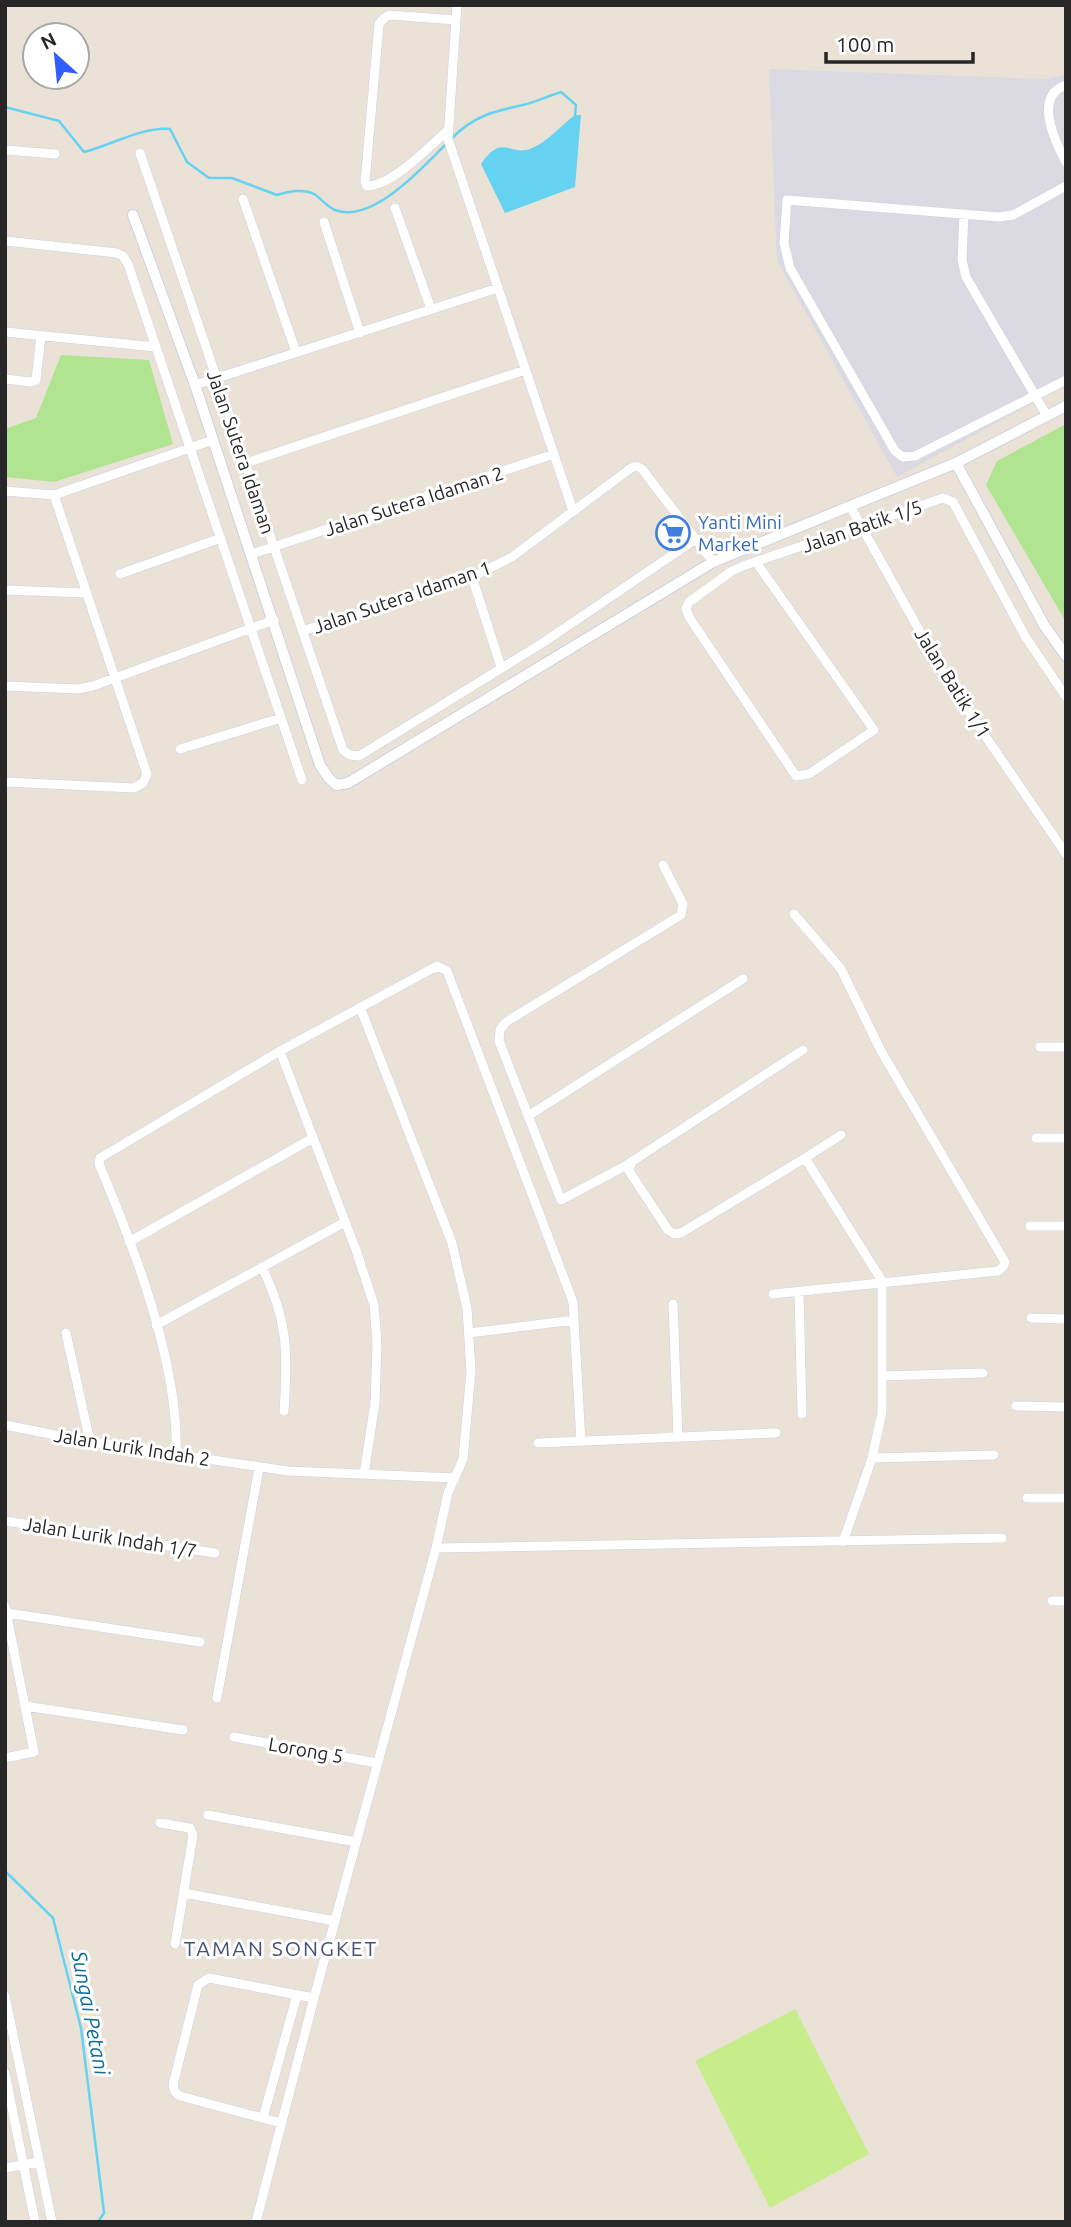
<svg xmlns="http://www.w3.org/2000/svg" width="1071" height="2227" font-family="Ubuntu,sans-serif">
  <rect width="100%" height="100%" fill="#ebe2d7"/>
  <path fill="#dbd9e2" d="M769,69L1047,79L1066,74V385L897,477L777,261Z"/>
  <path fill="#b0e491" d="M61,355L149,360L173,444L54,482L5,477V429L36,418Z
    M1066,424V622L986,485L997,461Z"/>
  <path fill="#c7ec8c" d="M795,2009L869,2154L770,2208L695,2061Z"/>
  <path fill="#65d2f2" d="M575,115H581L575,187L505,213L481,164C502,133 510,156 530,149C548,142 560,126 575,115Z"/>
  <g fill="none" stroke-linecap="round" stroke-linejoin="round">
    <path stroke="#65d2f2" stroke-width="2.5" d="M5,107L59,121L84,152C112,145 141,127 170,129L187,162L209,178H232L277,195C288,192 302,188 314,194C322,199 326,206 335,210C373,224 424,166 448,142
      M452,138C474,116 494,111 523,105C536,102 548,96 561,92L576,105L575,115
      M5,1871L53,1918L81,2028L104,2213L98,2222"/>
    <g stroke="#cdd1e1" stroke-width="10">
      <path id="minor" d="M457,5L448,139L573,511
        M1066,85C1033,96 1055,142 1066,162
        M448,130C429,147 393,185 367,186L365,182L379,24L384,18L390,15L455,20
        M5,150L55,154
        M140,153L343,750L350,755L359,756L544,642L696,539
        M1066,186L1013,215L999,217L787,200L784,243L790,268L895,451L903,457L915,456L1066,380
        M243,199L296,352
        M395,208L431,309
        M964,214L962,260L966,277L1047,416
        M324,222L360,333
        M5,241L117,253L123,256L128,264L302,780
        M5,332L156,347
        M5,379L31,382L36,380L41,336
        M195,385L498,288
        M246,463L525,370
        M5,491L54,495L213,440
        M850,506L947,680L1066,854
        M252,554L554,454
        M756,562L874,730L809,774L796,776L689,617L686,609L689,602L732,571L743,566L943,498L953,502L1025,636L1066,697
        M120,574L221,538
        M472,577L501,667
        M5,590L85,593
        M302,631L472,577L512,557L631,468L637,466L642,469L713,562
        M5,686L78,689L93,686L274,620
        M180,749L281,718
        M5,782L134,788L143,783L147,774L54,495
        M663,865L683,904L681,915L506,1022L500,1030L499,1041L561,1200L625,1166L803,1050
        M360,1007L452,1243L467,1308L471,1371L463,1459L448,1493L436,1548
        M1040,1047H1066
        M280,1051L356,1250L374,1305L377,1343L375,1403L364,1474
        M528,1116L743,979
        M1036,1138H1066
        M805,1158L841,1135
        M632,1161L629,1171L668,1230L674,1234L681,1233L805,1158L882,1281V1412L872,1458L843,1542
        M1030,1226H1066
        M129,1242L313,1138
        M262,1267C288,1320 288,1353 284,1411
        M799,1293L802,1414
        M773,1294L998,1271L1003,1267L1005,1262L881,1051L841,969L794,914
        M673,1304L678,1437
        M1031,1318L1066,1319
        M156,1325L345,1222
        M66,1333L90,1442
        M469,1333L574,1320
        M882,1376L983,1373
        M1016,1406L1066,1407
        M5,1425L90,1442L288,1471L455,1478
        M538,1443L776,1433
        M176,1456C180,1366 134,1247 99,1164L100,1158L280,1051L437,966L447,971L573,1302L581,1442
        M872,1458L994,1455
        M1027,1498H1066
        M5,1521L215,1553
        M1052,1601H1066
        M5,1606L34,1752L5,1758
        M7,1613L200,1642
        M217,1698L259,1468
        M25,1706L183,1730
        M234,1737L377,1763
        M208,1815L356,1842
        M160,1823L190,1828L193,1835L175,1944
        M184,1893L335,1921
        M5,1996L52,2222
        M5,2073L35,2222
        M263,2118L297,1995
        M281,2123L180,2096L175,2092L173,2085L198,1985L209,1978L314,1998
        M5,2168L39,2162
        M256,2222L314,1998L436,1548L1002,1538"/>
    </g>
    <g stroke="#cdd1e1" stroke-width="12">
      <path id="tertiary" d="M133,215L195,385L320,765L328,777L336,785L348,783L713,562L956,463L1066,406
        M956,463L1044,625L1066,656"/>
    </g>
    <use href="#minor" stroke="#fff" stroke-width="9"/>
    <use href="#tertiary" stroke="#fff" stroke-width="10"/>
  </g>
  <defs>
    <g id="supermarket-ring" transform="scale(1.75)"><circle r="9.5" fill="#fff" stroke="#3f7fe0" stroke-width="1.5"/><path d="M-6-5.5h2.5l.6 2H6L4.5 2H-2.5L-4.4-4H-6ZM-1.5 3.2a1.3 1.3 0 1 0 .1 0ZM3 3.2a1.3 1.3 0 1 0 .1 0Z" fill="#3f7fe0"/></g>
  </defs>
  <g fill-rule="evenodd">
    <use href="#supermarket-ring" x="673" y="533"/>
  </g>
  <g text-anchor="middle" stroke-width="6" stroke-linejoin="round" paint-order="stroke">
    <g font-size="19" fill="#272727" stroke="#fff">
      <text transform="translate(241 452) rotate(71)" y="7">Jalan Sutera Idaman</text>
      <text transform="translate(414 501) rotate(-18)" y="7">Jalan Sutera Idaman 2</text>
      <text transform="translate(862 526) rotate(-19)" y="7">Jalan Batik 1/5</text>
      <text transform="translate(402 597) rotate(-19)" y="7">Jalan Sutera Idaman 1</text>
      <text transform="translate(953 683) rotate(58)" y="7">Jalan Batik 1/1</text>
      <text transform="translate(132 1447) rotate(9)" y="7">Jalan Lurik Indah 2</text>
      <text transform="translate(110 1537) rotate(9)" y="7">Jalan Lurik Indah 1/7</text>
      <text transform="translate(306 1750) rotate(10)" y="7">Lorong 5</text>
    </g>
    <g font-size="19" fill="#366cbe" stroke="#fff" text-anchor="start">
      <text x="698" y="529">Yanti Mini<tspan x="698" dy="22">Market</tspan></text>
    </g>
    <g font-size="21" letter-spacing="2" fill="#465179" stroke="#fff">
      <text x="281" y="1956">TAMAN SONGKET</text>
    </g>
    <g font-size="21" font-style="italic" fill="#086d9a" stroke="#fff">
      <text transform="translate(90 2013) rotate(79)" y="7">Sungai Petani</text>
    </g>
  </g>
  <rect width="1071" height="2227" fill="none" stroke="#272727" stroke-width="14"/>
  <g transform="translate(56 56) rotate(333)"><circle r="33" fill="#ffffff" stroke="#a9a9a9" stroke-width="2"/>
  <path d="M0-5L12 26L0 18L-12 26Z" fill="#305eff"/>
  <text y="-10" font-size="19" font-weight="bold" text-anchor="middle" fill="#272727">N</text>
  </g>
  <path d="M826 52v10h147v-10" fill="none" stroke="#272727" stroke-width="3.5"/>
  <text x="836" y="52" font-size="21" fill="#272727" stroke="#ffffff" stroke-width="5" paint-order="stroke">100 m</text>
</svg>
